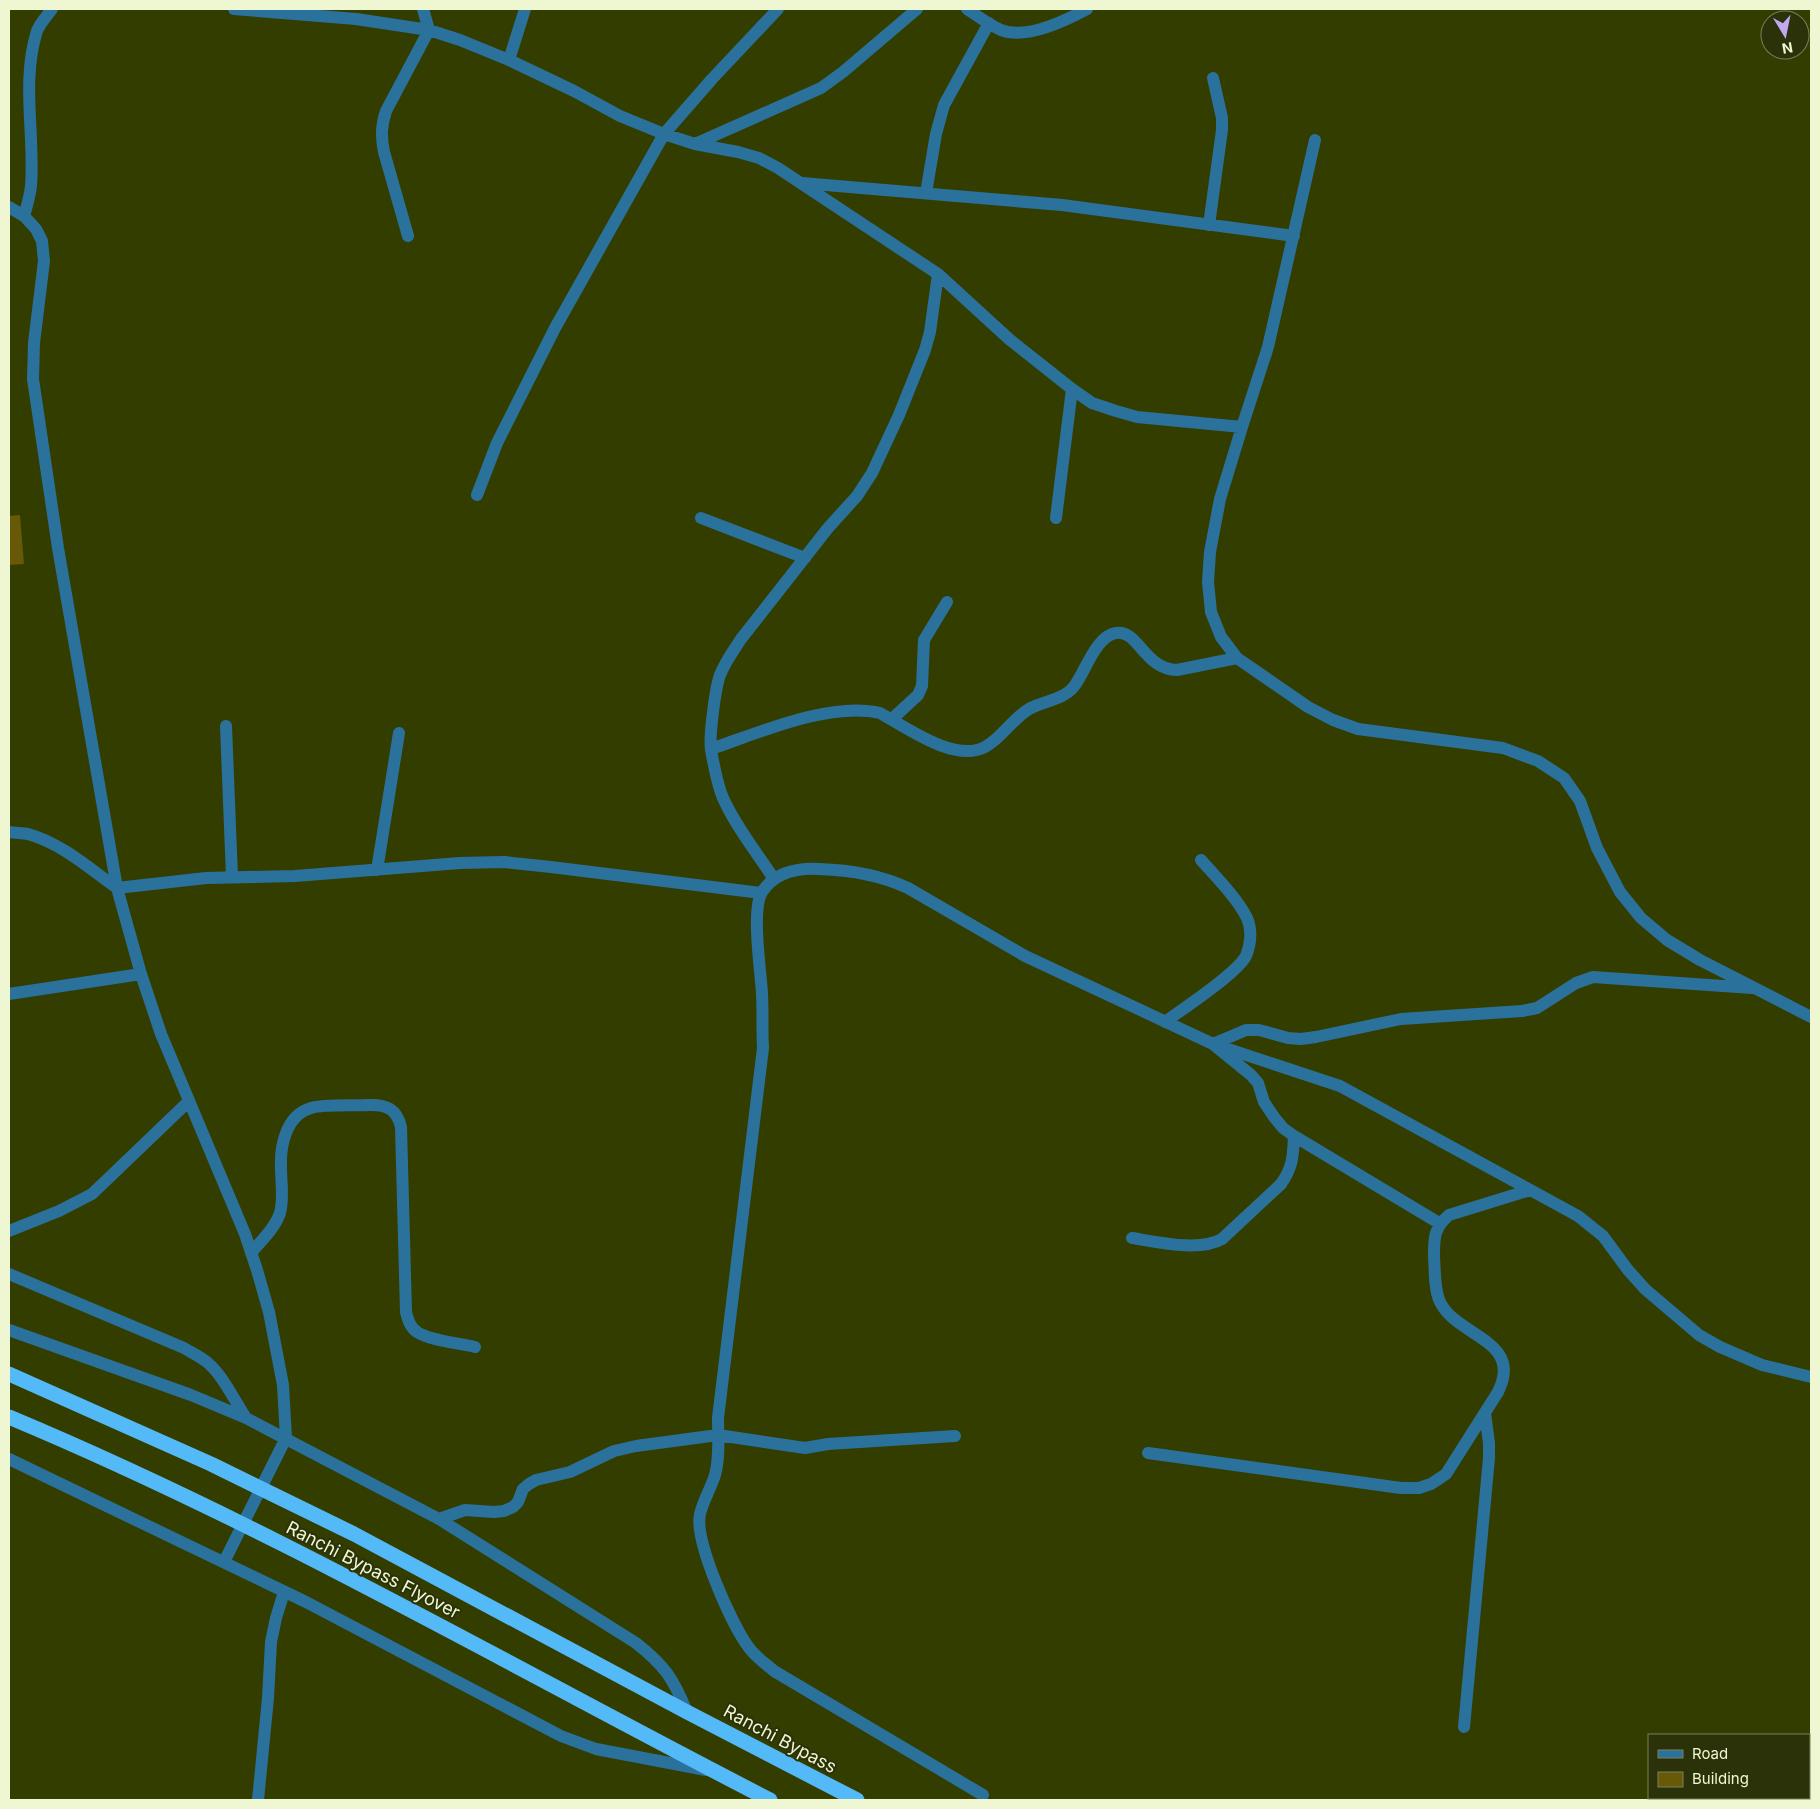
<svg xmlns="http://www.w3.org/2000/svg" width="1820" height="1809" font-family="Inter,sans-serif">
  <rect width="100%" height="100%" fill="#343d00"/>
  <path fill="#675908" d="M20,515L24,564L9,565V516Z"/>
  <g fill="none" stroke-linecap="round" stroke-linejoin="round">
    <path stroke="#2a729c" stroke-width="12" d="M234,9L356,19L429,30L460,40L509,60L574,91L620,116L664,134L695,144L738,152L759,158L778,168L938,274L1009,339L1072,389L1092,403L1116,411L1137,417L1242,427L1220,499L1210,552L1208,582L1211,612L1221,637L1237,658L1308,707L1333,720L1358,729L1503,748L1538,761L1564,778L1580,801L1597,848L1620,892L1641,918L1667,940L1700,960L1811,1017
      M967,9C978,16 989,25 1001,30C1026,40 1065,21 1087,9
      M509,60L525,9
      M695,144L821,88L843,72L917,9
      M802,183L1062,205L1294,236
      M926,193L936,134L944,105L989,23
      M9,207L24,216L36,229L42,241L44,261L34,343L33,379L58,548L117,888L141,974L161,1034L245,1234L257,1270L269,1312L283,1385L286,1438L224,1562
      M24,216C27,206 30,196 31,186C35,135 21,81 37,31C40,23 47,16 52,9
      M1209,225L1222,130V118L1213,78
      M408,236L384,152C381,137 381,126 386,111L429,30L423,9
      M1242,427L1268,347L1315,140
      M477,495L497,443L555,328L664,134L712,79L778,9
      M701,518L805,558
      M1056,518L1072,389
      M892,719L918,695L922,686L924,640L947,602
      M226,726L232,877
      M711,749C758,733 831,701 880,713C907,728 955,763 985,747C1002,738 1012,719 1029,709C1043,701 1065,700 1075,685C1086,670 1096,636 1116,633C1138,629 1144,669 1177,670L1237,658
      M9,832C15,833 22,833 28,834C61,843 90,869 117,888L206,878L295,876L460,863L504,862L551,867L761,893
      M377,870L399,733
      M774,879C757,853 736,827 723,798C717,784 714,766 711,750C709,737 715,689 720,675C725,662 733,651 741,639L828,528L857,496L872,473L899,415L925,350L930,332L938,274
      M9,994L141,974
      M1165,1022C1184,1008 1236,974 1246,956C1251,944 1252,929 1247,918C1237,898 1216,877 1201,860
      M1439,1223L1294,1136L1283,1128L1274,1117L1264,1102L1258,1083L1251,1075L1213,1044L1246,1030H1259L1288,1038L1301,1039L1316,1037L1401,1019L1522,1011L1537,1008L1576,983L1593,977L1752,988
      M9,1231L59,1211L92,1194L189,1101
      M1132,1238C1158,1242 1199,1252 1222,1239L1281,1184C1293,1167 1293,1156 1294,1136
      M251,1253C261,1241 275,1228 280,1213C284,1199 281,1182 281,1168C280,1146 286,1115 311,1108C324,1104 353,1106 368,1105C386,1104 397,1109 401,1127L406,1312C408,1320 410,1327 417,1332C431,1341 459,1343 475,1347
      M9,1274L184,1348C192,1353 201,1357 208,1363C224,1377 234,1400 246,1418
      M9,1330L191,1395L246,1418L439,1519L636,1643C665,1666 673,1678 687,1712
      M1148,1453L1401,1488H1419L1431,1484L1446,1474L1498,1392C1524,1340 1457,1337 1440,1302C1434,1289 1435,1270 1434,1256C1434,1237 1434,1228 1449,1215L1530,1190
      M9,1459L306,1602L561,1736L596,1749L706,1770
      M439,1519L465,1510L494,1512L504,1511L513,1507L518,1502L523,1489L529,1484L536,1480L570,1472L614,1451L636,1446L718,1435L805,1448L828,1444L955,1436
      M1464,1727L1489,1458V1443L1485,1413
      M983,1795L774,1671C765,1663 754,1656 747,1645C731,1622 694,1541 700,1514C703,1501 711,1488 715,1475C720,1457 718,1437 718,1418L763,1048C762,1030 763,1012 762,994C761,972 751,910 762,892C775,872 798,868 819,869C851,870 880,875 908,888L1025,956L1213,1044L1340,1086L1578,1216L1603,1236L1628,1270L1645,1289L1699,1335L1720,1347L1762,1365L1811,1377
      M258,1800L268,1698L271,1642L276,1618L284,1592"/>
    <path stroke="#54baf7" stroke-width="15" d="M9,1374L211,1464L354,1534L687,1712L857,1800
      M9,1417C272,1527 517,1670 770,1800"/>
  </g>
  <g text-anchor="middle" stroke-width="4" stroke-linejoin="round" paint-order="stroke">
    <g font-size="18" fill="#eef7d1" stroke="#2b320a">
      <text transform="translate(373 1570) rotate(27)" y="6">Ranchi Bypass Flyover</text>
      <text transform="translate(780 1739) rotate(28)" y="6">Ranchi Bypass</text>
    </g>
  </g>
  <rect width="1820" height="1809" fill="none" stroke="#eef7d1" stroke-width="20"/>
  <rect x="1648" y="1734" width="162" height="65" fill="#2b320a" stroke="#79815a"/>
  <rect x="1658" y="1750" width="25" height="8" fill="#2a729c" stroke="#79815a"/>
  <text x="1692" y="1759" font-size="15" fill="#eef7d1">Road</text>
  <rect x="1658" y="1772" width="25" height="15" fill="#675908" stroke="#79815a"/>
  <text x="1692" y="1784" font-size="15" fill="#eef7d1">Building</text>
  <g transform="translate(1785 35) rotate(170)"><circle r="24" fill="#2b320a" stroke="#79815a"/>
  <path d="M0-4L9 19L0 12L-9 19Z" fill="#c0a8f3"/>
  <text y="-8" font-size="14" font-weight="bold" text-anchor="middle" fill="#eef7d1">N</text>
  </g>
</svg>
